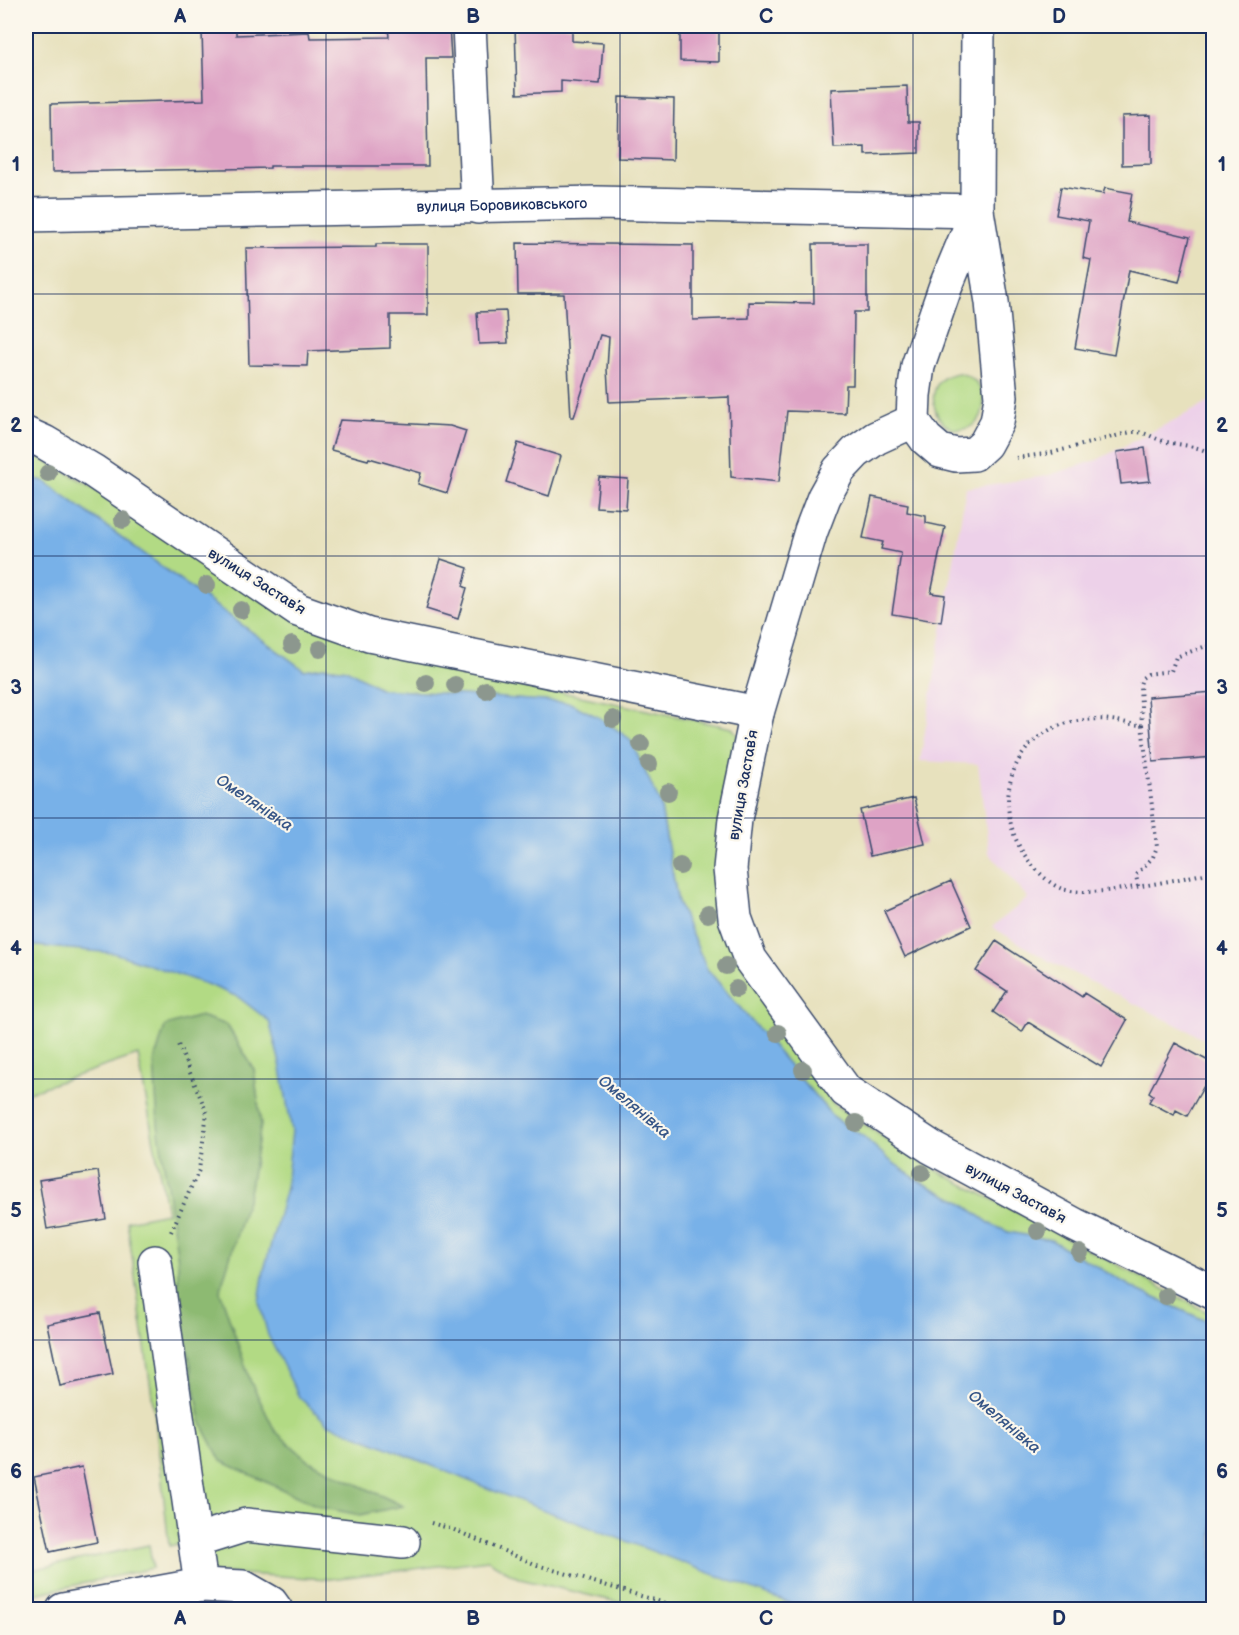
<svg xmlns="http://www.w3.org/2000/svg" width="1239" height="1635" font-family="'Balsamiq Sans',sans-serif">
  <rect width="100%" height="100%" fill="#fbf7ec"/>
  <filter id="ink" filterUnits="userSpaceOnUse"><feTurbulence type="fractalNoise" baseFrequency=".0167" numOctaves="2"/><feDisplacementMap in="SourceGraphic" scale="12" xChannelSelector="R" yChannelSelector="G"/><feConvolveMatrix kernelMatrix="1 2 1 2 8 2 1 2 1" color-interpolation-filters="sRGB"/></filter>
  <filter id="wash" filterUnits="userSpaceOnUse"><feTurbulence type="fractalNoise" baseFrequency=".008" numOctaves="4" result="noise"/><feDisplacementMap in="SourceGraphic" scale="24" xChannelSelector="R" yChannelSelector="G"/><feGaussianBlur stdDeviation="1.35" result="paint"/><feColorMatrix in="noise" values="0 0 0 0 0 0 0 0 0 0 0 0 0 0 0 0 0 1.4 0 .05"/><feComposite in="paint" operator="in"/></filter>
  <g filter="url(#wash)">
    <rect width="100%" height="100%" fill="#e7e1bd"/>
    <path fill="#edd1e9" d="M1213,400V1043L1049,961L992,927L1028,898L989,853L978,764L920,761L966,488L1046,476L1097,460Z"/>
    <path fill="#b2da84" stroke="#668471" stroke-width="1.5" d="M959,373C978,377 989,396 981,416C978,423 971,428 963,429C938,434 924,396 941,380C946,375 953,374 959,373Z
      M26,450L405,659L732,728L737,734L741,963L833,1104L921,1162L1213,1315V1324L1137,1290L1051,1240L1008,1232L992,1225L959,1201L919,1181L888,1159L863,1136L834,1118L707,969L678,903L660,803L570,703L381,689L347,670L324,667L304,670L44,481L26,477Z
      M26,916L127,932L243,971L277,1001L292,1031L310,1144L307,1188L292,1268L290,1339L326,1398L366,1420L510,1478L569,1507L760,1578L808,1592L904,1609H647L520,1579L488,1560L330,1579L205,1572L203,1548L247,1534L402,1550L404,1533L246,1516L200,1531L162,1261L148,1263L188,1542L169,1546L155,1417L127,1221L167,1213L138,1055L26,1093Z
      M149,1545L153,1568L26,1596V1571Z"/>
    <path fill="#8dba72" stroke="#547468" stroke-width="1.5" d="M200,1016L227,1025L254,1069L261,1125L249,1193L220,1291L250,1380L275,1431L309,1461L403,1506L360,1515L320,1507L221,1461L201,1422L178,1295V1260L158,1125L154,1062L165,1026Z"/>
    <path fill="#78b1e8" stroke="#4a70a3" stroke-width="1.5" d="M26,477L44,481L304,670L324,667L348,670L381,689L570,703L600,718L630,739L660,803L678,903L707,969L834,1118L863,1136L888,1159L919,1181L959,1201L992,1225L1008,1232L1051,1240L1137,1290L1213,1324V1609L830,1610L789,1603L499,1493L327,1423L299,1397L268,1335L259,1302L264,1270L286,1188L292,1131L280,1063L269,1021L238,997L209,985L114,953L26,945Z"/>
    <g id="blocks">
      <path fill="#dea3c5" d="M388,26H449L451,58H426L428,166H270V168L52,172L51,104L204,100L202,31L236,30V35L309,32L310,38L389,37Z
        M515,26H572V41L603,43L600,84L561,81V92L517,94Z
        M680,26H719V62L680,61Z
        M907,86L908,122H919V153L865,155V147L834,148L831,89Z
        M619,97L674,99L673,160L618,158Z
        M1151,115V164L1122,165V116Z
        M1061,187L1103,194L1105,188L1132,193L1127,222L1190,237L1179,282L1129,270L1114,355L1075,348L1091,260L1083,258L1089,221L1056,215Z
        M517,243L693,245V320L749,318V302L814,303L813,244H867V312H854L853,385H846L845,413L787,411L779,482L731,477L729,397L609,402L607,369L609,337L600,335L574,417H571L564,294H518Z
        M376,244H428V315H390V348L308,351L307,366L249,365L246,248L376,247Z
        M506,311L508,343L479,344L477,312Z
        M340,420L450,426L466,431L447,493L418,484L421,473L369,458L368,460L331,450Z
        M518,443L561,456L549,496L506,482Z
        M1145,448L1150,481L1121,484L1117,452Z
        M599,477L628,479L626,509L596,507Z
        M872,497L908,504L907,512L926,516V523L945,527L931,593L945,595L941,622L892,614L901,553L881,549L883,542L863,538Z
        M441,559L468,568L463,586L467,588L458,619L426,609Z
        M1214,692V757L1153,762L1148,697Z
        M914,798L925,844L870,856L860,810Z
        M951,881L971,926L905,957L884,911Z
        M996,941L1082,997L1084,993L1127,1020L1101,1067L1028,1022L1022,1032L993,1012L1007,991L976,971Z
        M1175,1043L1214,1064V1068L1187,1116L1176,1110L1174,1115L1149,1102L1153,1095L1149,1092Z
        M98,1171L106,1219L47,1229L39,1180Z
        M100,1313L113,1374L60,1386L47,1324Z
        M82,1467L97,1542L50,1552L34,1477Z"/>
    </g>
  </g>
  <g filter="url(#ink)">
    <use href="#blocks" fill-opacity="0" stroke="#3a4a6c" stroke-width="1.5"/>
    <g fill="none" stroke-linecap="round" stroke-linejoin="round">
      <g stroke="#3a4a6c" stroke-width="36">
        <g id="minor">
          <path d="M469,26L478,207"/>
          <path d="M977,211L945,288L918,366L914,395L913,421L926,439L940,451L956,455L974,454L985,444L997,422L1001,397L992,302L977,211L978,26"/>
          <path id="s1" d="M26,215L597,203L977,211"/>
          <path d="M913,421L876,438L856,452L839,470L824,497L811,531L757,713L735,819L730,869L735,918L750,959L846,1091L931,1147L1075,1225L1214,1293"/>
          <path d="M26,434L44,442L93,471L298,610L369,635L757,713"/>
          <path d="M155,1262L201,1585"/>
          <path d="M195,1541L246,1525L403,1542"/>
          <path d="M63,1610L201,1585L243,1587L271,1603L276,1610"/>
        </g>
      </g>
      <path stroke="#3a4a6c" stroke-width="4" stroke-dasharray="1.5 4.5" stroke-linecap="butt" d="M1016,458L1051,453L1131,432C1146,431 1150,437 1163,441C1178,445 1192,445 1206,451
        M1142,725L1140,685L1142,678L1148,674L1171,671L1176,657L1214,643
        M1138,886L1136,875L1153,857L1157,847L1142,725C1131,725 1122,721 1111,720C1096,718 1076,720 1061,725C999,748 993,824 1035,868C1042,876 1051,884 1060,888C1089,901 1180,878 1214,872
        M171,1232L199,1170L207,1113L177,1042
        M431,1523L452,1529L537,1565L688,1610"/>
      <use href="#minor" stroke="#fff" stroke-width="33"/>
    </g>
    <g fill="#8c978e">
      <circle cx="48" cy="473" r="9"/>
      <circle cx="123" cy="520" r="9"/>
      <circle cx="207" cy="585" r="9"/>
      <circle cx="241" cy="610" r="9"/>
      <circle cx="292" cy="645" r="9"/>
      <circle cx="320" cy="649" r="9"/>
      <circle cx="426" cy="683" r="9"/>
      <circle cx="455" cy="685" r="9"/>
      <circle cx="486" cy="690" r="9"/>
      <circle cx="613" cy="719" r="9"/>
      <circle cx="641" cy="744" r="9"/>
      <circle cx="649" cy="764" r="9"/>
      <circle cx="668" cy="792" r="9"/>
      <circle cx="680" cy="866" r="9"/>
      <circle cx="708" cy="914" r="9"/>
      <circle cx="726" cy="966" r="9"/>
      <circle cx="736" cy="989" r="9"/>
      <circle cx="778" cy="1033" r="9"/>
      <circle cx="803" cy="1070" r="9"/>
      <circle cx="856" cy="1123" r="9"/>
      <circle cx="922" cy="1173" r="9"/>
      <circle cx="1038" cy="1231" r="9"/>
      <circle cx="1080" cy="1253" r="9"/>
      <circle cx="1166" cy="1296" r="9"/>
    </g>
  </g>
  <path fill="none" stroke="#1b2f5e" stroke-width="1.5" stroke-opacity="0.55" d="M326,26V1610M620,26V1610M913,26V1610M26,294H1214M26,556H1214M26,818H1214M26,1079H1214M26,1340H1214"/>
  <g text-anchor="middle" stroke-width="4.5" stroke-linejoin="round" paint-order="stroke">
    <g font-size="15" fill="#1b2f5e" stroke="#fbf7ec">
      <text dy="5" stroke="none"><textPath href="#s1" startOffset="476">вулиця Боровиковського</textPath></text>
      <text transform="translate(257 581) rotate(32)" y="5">вулиця Заставʼя</text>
      <text transform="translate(743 785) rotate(-80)" y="5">вулиця Заставʼя</text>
      <text transform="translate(1016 1193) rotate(28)" y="5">вулиця Заставʼя</text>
    </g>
    <g font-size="16" font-style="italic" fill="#375687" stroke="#fbf7ec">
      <text transform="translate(255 802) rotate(34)" y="6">Омелянівка</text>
      <text transform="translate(635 1106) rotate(40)" y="6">Омелянівка</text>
      <text transform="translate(1005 1421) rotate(40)" y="6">Омелянівка</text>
    </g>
  </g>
  <rect width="1239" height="1635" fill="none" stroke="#fbf7ec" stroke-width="66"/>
  <rect x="33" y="33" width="1173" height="1569" fill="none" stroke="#1b2f5e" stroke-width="2"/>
  <g font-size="20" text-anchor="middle" font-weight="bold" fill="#1b2f5e">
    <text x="180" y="23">A</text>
    <text x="473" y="23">B</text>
    <text x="766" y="23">C</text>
    <text x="1059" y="23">D</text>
    <text x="16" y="171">1</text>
    <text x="1222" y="171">1</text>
    <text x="16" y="432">2</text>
    <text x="1222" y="432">2</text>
    <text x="16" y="694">3</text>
    <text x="1222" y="694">3</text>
    <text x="16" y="955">4</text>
    <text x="1222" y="955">4</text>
    <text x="16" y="1217">5</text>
    <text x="1222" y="1217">5</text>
    <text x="16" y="1478">6</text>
    <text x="1222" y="1478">6</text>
    <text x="180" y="1625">A</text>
    <text x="473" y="1625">B</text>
    <text x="766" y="1625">C</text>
    <text x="1059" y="1625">D</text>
  </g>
</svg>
